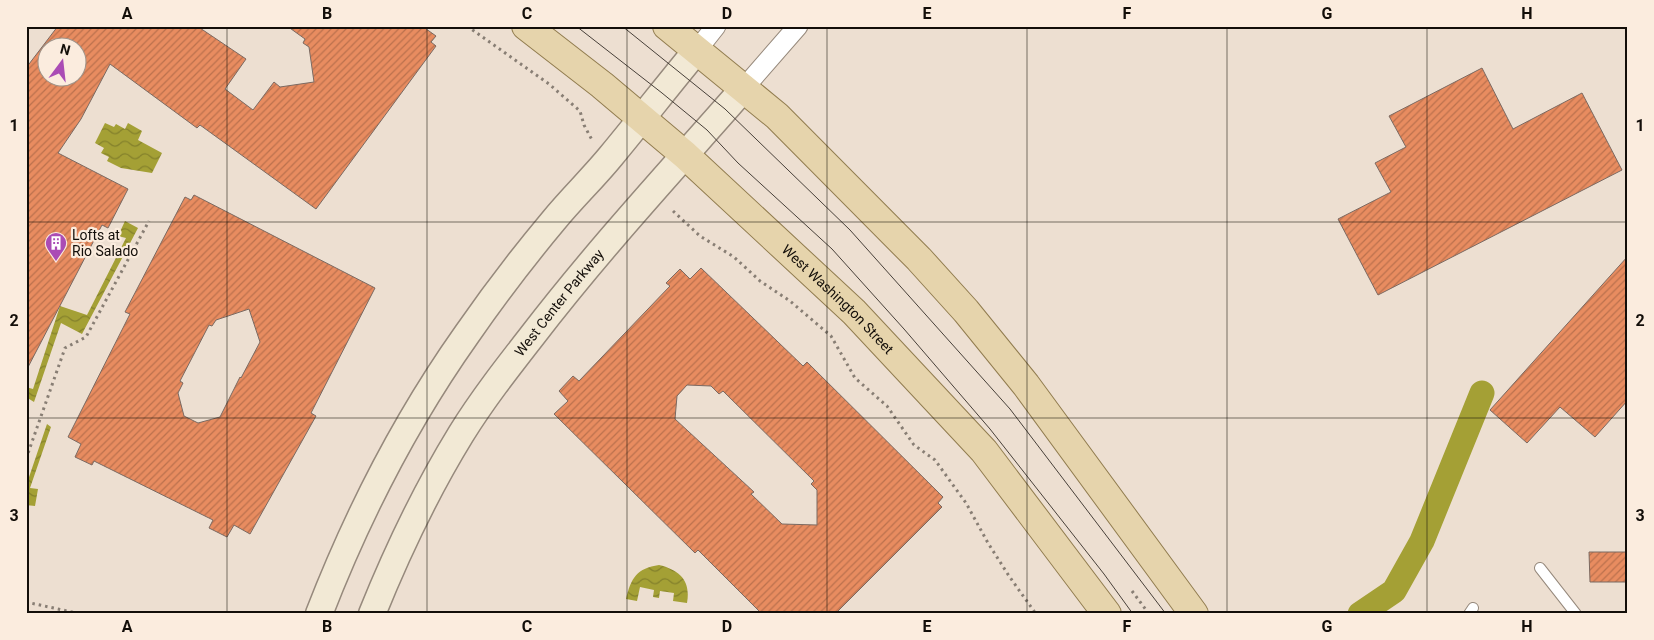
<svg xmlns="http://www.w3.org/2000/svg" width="1654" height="640" font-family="Roboto,sans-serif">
  <defs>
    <pattern id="water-waves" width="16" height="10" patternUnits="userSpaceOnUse" patternTransform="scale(1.25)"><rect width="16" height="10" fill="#a4a035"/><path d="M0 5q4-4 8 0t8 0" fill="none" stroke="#84812b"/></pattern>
    <pattern id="building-hatch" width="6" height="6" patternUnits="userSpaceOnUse" patternTransform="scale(1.25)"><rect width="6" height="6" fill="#e88c60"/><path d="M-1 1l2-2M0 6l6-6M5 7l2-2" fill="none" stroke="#bb714d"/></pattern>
  </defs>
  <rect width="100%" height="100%" fill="#eddfd1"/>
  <path fill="url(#water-waves)" d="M105,123L114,127L116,124L125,129L128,123L142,131L138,140L162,153L152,173L121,168L107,161L109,157L101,153L104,148L95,143Z
    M125,221L138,228L82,334L61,323L34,402L26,397V387L33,389L60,306L87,315L126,238L118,236Z
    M47,424L51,427L30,488L38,489L35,506L26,505V486Z
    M659,565C680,570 691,581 687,603L673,601L674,593L660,591L659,598L653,597L654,590L640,587L637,601L626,599C631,578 637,568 659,565Z"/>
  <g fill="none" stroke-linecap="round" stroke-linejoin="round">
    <path stroke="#a4a035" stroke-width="25" d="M1360,614L1394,591L1422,541L1482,393"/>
  </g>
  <path fill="url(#building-hatch)" stroke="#7b6a62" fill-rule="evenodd" d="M58,26H197L246,59L225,89L253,110L274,82L280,87L314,82L309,47L303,43L305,39L287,26H422L436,36L431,42L436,46L316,209L200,125L197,128L110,64L81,119L58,153L128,189L108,228L102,225L26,371V68ZM48,48H78V78H48Z
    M1482,68L1513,129L1582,93L1622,170L1378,295L1338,219L1391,192L1375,163L1406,147L1389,116Z
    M194,195L375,288L311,413L316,416L250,534L234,525L227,537L209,528L213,520L94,461L92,465L75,457L81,444L68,437L130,314L125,312L185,197L191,200ZM249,309L260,342L241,378L240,377L220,417L198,423L184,416L178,393L183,383L180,381L209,325L212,326L216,320Z
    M1628,256V400L1595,437L1560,407L1527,443L1490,410Z
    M701,268L803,366L807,362L943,497L938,503L942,507L835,614H762L698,550L695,553L554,414L568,401L559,391L573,376L579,381L670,286L666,283L680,269L690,279ZM687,385L711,386L719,394L723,391L814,481L811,484L817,490V525L782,524L751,494L754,492L675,419L677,396Z
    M1589,552H1628V582H1590Z"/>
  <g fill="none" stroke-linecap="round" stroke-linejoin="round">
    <g stroke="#96897c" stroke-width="12">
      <path id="lane" d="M1540,568L1576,614
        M1469,614L1473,608"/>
    </g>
    <g stroke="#96897c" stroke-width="21">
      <path id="street" d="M697,50L716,26
        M744,88L798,26"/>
    </g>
    <g stroke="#96897c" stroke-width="29">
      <g id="secondary">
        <path d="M319,614C357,516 406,420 467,334C494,295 523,257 554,220C572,198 593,178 611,156C640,121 668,85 697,50"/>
        <path id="s1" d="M372,614C397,552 426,491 461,434C482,400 507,368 532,336C598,250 672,170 744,88"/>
      </g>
    </g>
    <g stroke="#917c4f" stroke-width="30">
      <g id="primary">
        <path id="s2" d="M526,26L602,85L685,155L854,312L984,451L1107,614"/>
        <path d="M667,26L777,116L919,259L966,311L1026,385L1194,614"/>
      </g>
    </g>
    <path stroke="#887e74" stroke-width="3" stroke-dasharray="2.5 4" stroke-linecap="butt" d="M467,26L549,84L580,111L584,125L592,140
      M673,211L700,236L734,257L760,281L790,301L831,336L855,378L887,406L914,445L935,460L966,503L988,543L1009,576L1036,614
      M26,459L65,348L86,337L149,221
      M1132,591L1149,614
      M26,602L81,614"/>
    <use href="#lane" stroke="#fff" stroke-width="10"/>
    <use href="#street" stroke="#fff" stroke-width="19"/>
    <use href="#secondary" stroke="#f2e9d5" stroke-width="26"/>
    <use href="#primary" stroke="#e6d4ac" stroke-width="28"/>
    <path stroke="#484039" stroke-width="1" d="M576,26L662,93L707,130L738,163L832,249L904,329L990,429L1104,574L1133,614
      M622,26L725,109L850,230L1010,409L1166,614"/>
  </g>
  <path fill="none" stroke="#130e09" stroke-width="1" stroke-opacity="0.55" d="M227,26V614M427,26V614M627,26V614M827,26V614M1027,26V614M1227,26V614M1427,26V614M26,222H1628M26,418H1628"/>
  <defs>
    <g id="building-pin" transform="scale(1.125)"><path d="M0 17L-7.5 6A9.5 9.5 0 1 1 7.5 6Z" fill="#aa4cb5" stroke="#fbecde"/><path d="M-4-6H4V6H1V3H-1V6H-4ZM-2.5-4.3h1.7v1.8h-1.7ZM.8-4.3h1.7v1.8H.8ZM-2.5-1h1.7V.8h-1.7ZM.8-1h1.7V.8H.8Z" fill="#fff"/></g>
  </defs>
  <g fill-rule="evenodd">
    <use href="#building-pin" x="56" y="243"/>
  </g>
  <g text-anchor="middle" stroke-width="4.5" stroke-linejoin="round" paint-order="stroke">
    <g font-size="14" fill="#130e09" stroke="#fbecde" text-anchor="start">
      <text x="72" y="240">Lofts at<tspan x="72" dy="16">Rio Salado</tspan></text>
    </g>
    <g font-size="14" fill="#130e09" stroke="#fbecde">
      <text dy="5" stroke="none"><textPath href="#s2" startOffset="415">West Washington Street</textPath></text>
      <text dy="5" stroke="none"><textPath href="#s1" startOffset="365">West Center Parkway</textPath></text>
    </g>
  </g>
  <rect width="1654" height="640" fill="none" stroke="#fbecde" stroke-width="55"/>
  <g transform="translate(62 62) rotate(15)"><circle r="24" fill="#fbecde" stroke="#9e9389"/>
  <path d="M0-4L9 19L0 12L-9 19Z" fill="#aa4cb5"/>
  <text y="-8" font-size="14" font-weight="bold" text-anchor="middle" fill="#130e09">N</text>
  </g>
  <rect x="28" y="28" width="1598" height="584" fill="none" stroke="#130e09" stroke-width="2"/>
  <g font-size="16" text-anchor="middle" font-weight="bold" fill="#130e09">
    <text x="127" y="19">A</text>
    <text x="327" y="19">B</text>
    <text x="527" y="19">C</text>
    <text x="727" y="19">D</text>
    <text x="927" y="19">E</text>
    <text x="1127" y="19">F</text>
    <text x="1327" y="19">G</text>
    <text x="1527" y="19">H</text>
    <text x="14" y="131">1</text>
    <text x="1640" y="131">1</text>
    <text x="14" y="326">2</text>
    <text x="1640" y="326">2</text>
    <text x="14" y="521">3</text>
    <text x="1640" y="521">3</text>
    <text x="127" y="632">A</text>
    <text x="327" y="632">B</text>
    <text x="527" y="632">C</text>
    <text x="727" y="632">D</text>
    <text x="927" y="632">E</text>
    <text x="1127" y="632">F</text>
    <text x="1327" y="632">G</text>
    <text x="1527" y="632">H</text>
  </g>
</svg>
